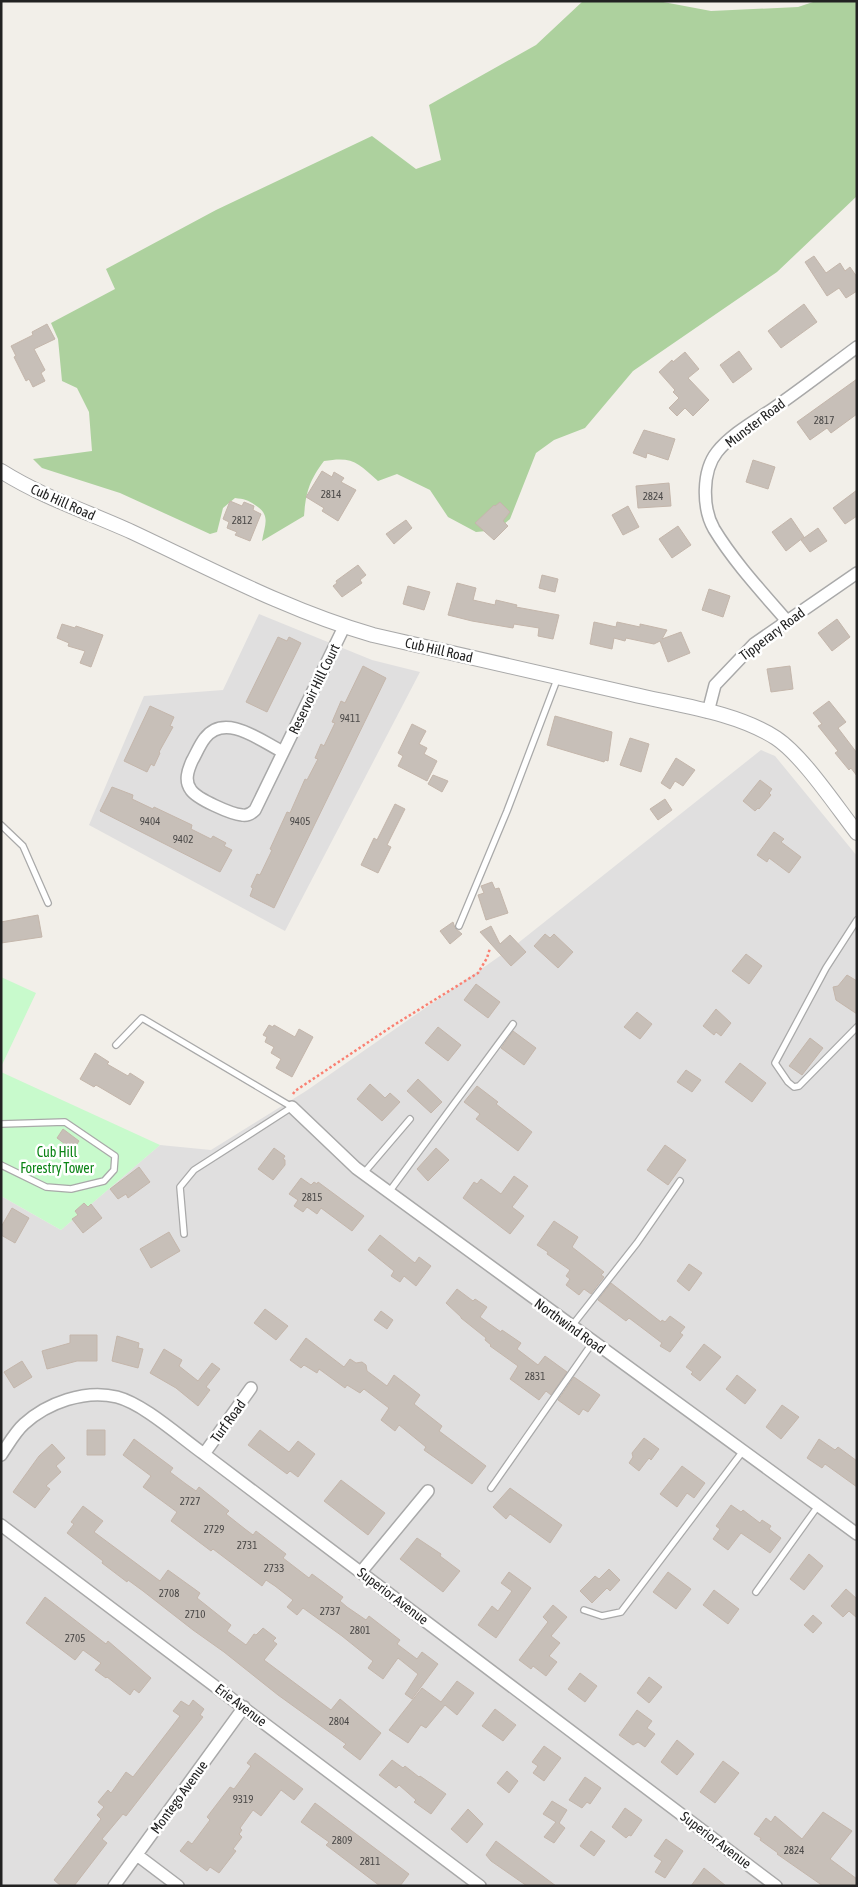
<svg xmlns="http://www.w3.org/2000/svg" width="858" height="1887" font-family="'Asap Condensed',sans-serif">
  <rect width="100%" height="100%" fill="#f2efe9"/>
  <path fill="#e0dfdf" d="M259,614L372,660L420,672L285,931L89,825L144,696L223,690Z
    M761,750L775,756L857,856V1886H1V1196L61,1230L160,1145L211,1150L306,1091L513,947Z"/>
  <path fill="#add19e" d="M583,1H658L711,11L798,7L816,1H857V196L777,272L633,371L585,428L554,440L536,453L510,519L497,530L476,532L448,517L430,490L397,474L378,481C358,463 353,456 324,461C309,481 306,492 304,516L262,541C265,524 271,515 255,505C248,500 244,499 235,498L223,508L217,532L210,534L120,493L42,468L33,459L92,451L89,412L77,388L62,381L58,339L51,323L115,289L106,269L216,210L372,136L416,169L441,160L429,105L536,45Z"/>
  <path fill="#c8facc" d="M1,977L36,993L1,1067Z
    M1,1072L160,1145L61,1230L1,1196Z"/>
  <path fill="#c7bfb8" stroke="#c4b6ab" d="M814,256L826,273L840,263L845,271L850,267L857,277V291L846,298L839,288L827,296L805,262Z
    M804,304L817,322L781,348L768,331Z
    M47,324L55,339L34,349L45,370L41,373L45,381L33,387L29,379L26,381L14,357L16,356L11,346L33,335L32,332Z
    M739,351L752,369L733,383L720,365Z
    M685,352L699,369L688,378L709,400L693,416L685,408L677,416L669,408L679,398L673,392L675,390L659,372L672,360L673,362Z
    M857,379V414L831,433L827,428L810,440L797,422Z
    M644,430L675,439L668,460L647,453L646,458L633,453Z
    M753,460L775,467L768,489L746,482Z
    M322,471L332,477L334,472L344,478L341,482L356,490L338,521L322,511L324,508L306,497Z
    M669,483L671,506L638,508L636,486Z
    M857,490V516L845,524L833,508Z
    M230,501L242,506L244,502L254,506L253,510L261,514L250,541L235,535L237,532L227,528L229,522L223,519Z
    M500,502L510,512L503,521L508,526L494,540L475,523L494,505L495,506Z
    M628,506L639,527L623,535L612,515Z
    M791,518L804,537L786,551L772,532Z
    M406,520L412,528L394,544L386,534Z
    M678,526L691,545L672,558L659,539Z
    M818,528L827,541L810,552L801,540Z
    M358,565L366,575L360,580L362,583L342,597L333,586L337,583L336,581Z
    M542,575L558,579L555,592L539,588Z
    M457,583L476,588L473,600L495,605L496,600L517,605L516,607L559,615L553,639L538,636L539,628L514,624L513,628L472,621L448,615Z
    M408,586L430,592L424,610L403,604Z
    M709,589L730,596L723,617L702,610Z
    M837,619L850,637L832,651L818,633Z
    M594,622L616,627L617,622L640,627V624L667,630L662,639L681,632L690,653L668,662L660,641L654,644L626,638L625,641L614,638L612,649L590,644Z
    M62,624L75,628L76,626L103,635L91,667L80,663L85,651L68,646L69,643L57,638Z
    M278,637L287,641L289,637L301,643L267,712L246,702Z
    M363,666L386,678L274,908L250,896L253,888L251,887L257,874L260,875L272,850L270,849L287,812L290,813L305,779L307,780L318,759L315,758L321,744L324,746L335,723L332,722L341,701L345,703Z
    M790,666L793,689L771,692L767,669Z
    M829,701L846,722L838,728L857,753V776L851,768L849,770L835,753L838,751L818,726L822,724L813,713Z
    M150,706L174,717L170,726L173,727L159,752L160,753L154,766L151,764L147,772L124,761Z
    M555,716L612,732L608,761L605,760L604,762L547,745Z
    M412,724L426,731L419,744L427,748L424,754L437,761L427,781L398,766L403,756L398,753Z
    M630,738L649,744L641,772L620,765Z
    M676,758L695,770L683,786L675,781L670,789L661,783Z
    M433,775L448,781L442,792L428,784Z
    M760,780L772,789L769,793L771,795L759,809L758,808L755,811L743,801Z
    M112,787L133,795L132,799L153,809L154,807L192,825L191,829L211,839L213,836L226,843L224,846L232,850L220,872L100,811Z
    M665,799L672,810L658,820L650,809Z
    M395,804L405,809L387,845L391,847L378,873L361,865L374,838L377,840Z
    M774,832L784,839L781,842L801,857L789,873L769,858L767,862L757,855Z
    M492,882L495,889L499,888L508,913L486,920L478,895L484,893L481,886Z
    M38,915L42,937L1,943V922Z
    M453,922L455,928L462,934L450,944L440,931Z
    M491,926L500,944L510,935L526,952L511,966L480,932Z
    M545,934L550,938L554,934L573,952L558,968L534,946Z
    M746,954L762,966L749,984L732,971Z
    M847,975L857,981V1014L836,1000L833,987L838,986Z
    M476,984L500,1002L488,1018L464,1000Z
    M716,1009L731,1023L721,1036L716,1032L714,1035L703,1026Z
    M637,1012L652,1024L640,1039L624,1027Z
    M269,1025L273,1027L274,1025L295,1037L299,1029L313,1037L292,1077L276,1068L281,1059L271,1053L274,1047L265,1042L267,1037L263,1035Z
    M438,1027L461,1045L448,1061L425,1043Z
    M513,1031L536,1048L524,1065L501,1048Z
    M810,1038L823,1048L802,1075L789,1066Z
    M95,1053L109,1062L107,1064L128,1076L130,1073L144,1082L130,1105L96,1085L94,1087L80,1079Z
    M740,1063L766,1083L752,1102L725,1082Z
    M686,1070L701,1080L692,1092L677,1082Z
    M418,1079L442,1102L431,1113L407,1091Z
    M370,1084L385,1098L390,1093L400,1102L382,1121L357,1099Z
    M477,1086L498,1102L496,1104L532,1132L518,1151L476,1119L480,1114L464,1102Z
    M63,1129L79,1141L73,1150L57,1138Z
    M665,1145L686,1160L668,1185L647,1170Z
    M274,1148L285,1156L283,1159L285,1160V1165L273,1180L258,1169Z
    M436,1148L449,1160L428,1181L417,1169Z
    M139,1167L150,1182L128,1198L126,1194L118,1199L110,1189Z
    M514,1176L528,1186L512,1207L524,1216L510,1234L463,1198L474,1182L477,1184L481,1179L501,1194Z
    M301,1178L311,1185L314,1182L317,1184L318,1182L364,1216L352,1231L321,1208L317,1214L307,1207L303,1212L294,1206L298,1200L289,1194Z
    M84,1203L88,1207L91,1204L102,1218L83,1233L72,1219L78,1215L75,1211Z
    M12,1208L29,1218L15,1243L1,1235V1227Z
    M554,1221L578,1237L572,1247L604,1272L601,1275L604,1277L591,1294L584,1289L579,1295L566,1285L570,1279L566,1276L570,1270L547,1254L548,1252L537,1245Z
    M169,1232L180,1251L151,1268L140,1249Z
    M380,1235L415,1263L419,1257L431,1266L416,1286L404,1276L400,1282L391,1276L394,1271L368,1250Z
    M689,1264L702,1273L689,1291L677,1281Z
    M611,1283L661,1322L662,1320L665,1322L670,1316L685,1327L680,1333L683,1335L670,1352L660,1346L662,1343L629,1318L626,1321L598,1300Z
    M457,1289L473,1301L475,1299L487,1307L480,1317L501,1332L502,1330L521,1343L517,1349L538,1365L545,1356L567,1372L551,1395L546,1391L539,1400L510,1379L518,1366L490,1346L491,1345L485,1340L486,1338L461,1318V1317L446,1303Z
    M265,1309L288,1326L276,1340L254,1323Z
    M381,1311L393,1320L387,1329L374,1320Z
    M70,1335H97V1361H77L47,1369L42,1351L70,1343Z
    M117,1336L139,1343L138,1348L143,1349L138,1368L112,1361Z
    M306,1338L344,1367L350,1359L356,1363L362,1362L366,1365L367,1371L387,1386L394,1375L420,1395L414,1404L442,1426L439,1431L486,1466L472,1484L424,1450L426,1447L399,1425L395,1431L381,1420L389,1408L364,1389L360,1393L347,1385L345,1388L319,1369L317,1373L304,1365L301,1368L290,1360Z
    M704,1344L721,1357L700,1381L691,1374L693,1372L686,1367Z
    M164,1349L182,1360L179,1366L198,1381L212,1363L220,1369L206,1387L210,1390L198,1406L176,1388L150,1373Z
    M22,1361L32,1377L14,1388L4,1372Z
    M737,1375L756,1390L745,1404L726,1389Z
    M574,1377L600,1395L588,1412L583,1409L579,1415L558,1400Z
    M782,1405L799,1417L781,1439L766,1427Z
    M87,1430H105V1455H87Z
    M260,1430L289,1452L298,1441L315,1454L298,1477L290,1471L287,1474L248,1445Z
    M644,1438L659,1449L651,1460L649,1458L639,1471L629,1463L633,1457L632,1453Z
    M134,1439L173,1468L170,1472L186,1484L196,1491L199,1487L229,1511L226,1514L245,1529L253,1535L256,1531L286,1554L283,1558L309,1578L312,1574L343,1597L340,1601L347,1607L366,1620L369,1616L400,1640L397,1644L417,1659L422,1652L438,1664L412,1699L405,1694L418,1674L398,1658L383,1679L368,1668L373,1661L342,1636L303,1608L297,1615L287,1607L293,1600L275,1586L266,1580L262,1586L213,1549L211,1551L171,1521L177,1512L143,1487L151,1476L123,1455Z
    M819,1439L835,1450L838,1447L857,1461V1487L825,1464L822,1468L807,1458Z
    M52,1444L65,1458L56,1466L61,1472L46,1486L50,1489L35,1508L13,1492L39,1456Z
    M682,1466L705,1483L694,1498L687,1493L677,1507L660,1494Z
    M341,1480L385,1513L368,1535L324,1501Z
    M510,1488L562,1525L550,1543L510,1514L506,1519L493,1507Z
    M731,1505L741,1512L743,1510L760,1523L762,1520L771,1526L769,1529L781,1538L770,1553L741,1533L728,1550L713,1539L720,1529L716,1526Z
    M83,1506L103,1521L94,1532L160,1581L168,1570L200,1593L197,1598L231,1625L227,1631L246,1645L254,1634L256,1635L263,1628L276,1638L273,1641L277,1644L264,1660L331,1710L340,1699L381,1733L360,1760L343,1747L346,1744L278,1695L224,1652L193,1630L143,1591L128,1580L127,1582L102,1563L103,1561L67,1533L74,1524L71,1522Z
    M417,1538L441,1554L440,1556L460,1571L443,1592L400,1559Z
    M809,1554L823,1566L804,1590L790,1579Z
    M609,1569L620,1580L610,1591L607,1588L592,1603L580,1591L595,1576L599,1579Z
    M509,1572L531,1588L496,1638L478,1625L492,1606L498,1611L512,1591L501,1583Z
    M668,1572L691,1589L676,1609L653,1592Z
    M846,1589L857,1599V1618L849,1611L843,1617L831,1606Z
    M714,1590L739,1609L728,1624L703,1605Z
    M45,1597L106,1644L108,1641L151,1678L139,1693L134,1689L130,1695L107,1677L106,1678L95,1670L101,1663L83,1650L75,1660L26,1623Z
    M553,1605L567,1617L551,1636L560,1643L549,1656L557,1662L546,1676L533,1666L531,1669L519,1660L548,1622L543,1617Z
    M813,1615L822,1623L813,1633L804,1625Z
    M580,1673L597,1686L585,1702L568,1689Z
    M649,1677L662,1687L649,1703L637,1693Z
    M457,1681L474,1693L457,1715L445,1705L426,1728L421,1725L408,1743L389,1730L422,1688L441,1702Z
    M193,1700L204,1709L200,1715L203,1717L126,1816L123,1814L102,1839L107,1843L74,1886H61L54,1880L101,1819L97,1815L104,1807L98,1802L108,1790L111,1793L126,1772L133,1777L180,1716L173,1711L181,1701L189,1706Z
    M495,1709L516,1725L503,1741L482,1726Z
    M637,1710L652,1721L647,1728L655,1734L645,1747L638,1742L633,1745L619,1735Z
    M677,1740L694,1754L677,1775L661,1762Z
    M544,1746L561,1758L544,1781L533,1773L538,1766L532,1762Z
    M255,1753L303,1789L294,1800L281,1790L261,1816L253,1810L240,1828L242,1830L239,1834L242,1837L233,1849L236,1851L219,1873L210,1867L207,1871L180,1851L188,1841L192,1844L210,1820L207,1817L230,1787L234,1789L251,1766L247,1763Z
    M392,1760L403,1768L405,1766L419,1777L420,1776L446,1794L431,1814L414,1802L416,1800L399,1785L396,1788L379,1775Z
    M723,1761L739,1773L715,1803L700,1792Z
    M507,1771L518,1781L509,1793L497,1783Z
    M585,1777L601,1788L590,1804L587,1802L582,1808L569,1800Z
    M552,1801L567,1810L559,1823L565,1828L554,1843L544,1837L556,1822L543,1814Z
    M315,1803L409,1874L400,1886H380L326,1845L329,1842L301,1822Z
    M625,1808L642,1820L631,1836L629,1835L626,1838L612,1827Z
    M468,1809L483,1824L467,1843L451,1829Z
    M823,1812L852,1831L830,1859L857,1879V1886H823L777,1854L778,1853L760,1840L761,1838L754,1834L766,1818L771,1822L775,1816L802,1839Z
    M591,1831L605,1841L594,1856L580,1846Z
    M666,1839L683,1851L665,1878L655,1872L662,1861L654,1856Z
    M496,1841L556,1886H527L491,1861L486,1855Z
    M704,1868L726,1886H691Z"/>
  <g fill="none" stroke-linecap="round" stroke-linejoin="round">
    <g stroke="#a9a9a9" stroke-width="8">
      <path id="service" d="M1,825L23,846L48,903
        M857,920L826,968L775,1063L788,1082L794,1087L799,1086L857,1027
        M459,926L507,811L558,677
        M116,1045L142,1018L292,1107L194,1170L180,1187L184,1234
        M1,1124L65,1122L115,1156L114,1170L104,1181L71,1189L46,1187L1,1165
        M363,1174L410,1119
        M389,1192L513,1024
        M571,1327L637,1243L680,1181
        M491,1488L593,1342
        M756,1592L818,1506
        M584,1610L602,1616L621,1612L743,1451"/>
    </g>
    <g stroke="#a9a9a9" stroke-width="14">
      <path id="minor" d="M787,621C762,592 734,562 714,529C702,508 702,471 717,452C732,433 757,420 777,406C804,387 830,367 857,347
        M708,712L715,685L754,644L857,573
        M283,752C261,741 225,712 205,738C200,744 196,754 192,761C188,770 184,781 191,790C197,799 231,814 242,815C247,816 251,814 255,810L344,627
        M292,1107L356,1168L857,1534
        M204,1454L251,1388
        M1,1455C8,1445 15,1432 24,1424C47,1403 85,1389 117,1397C144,1404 180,1437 204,1454L776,1886
        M1,1525L480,1886
        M361,1572L428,1491
        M137,1855L178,1886
        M114,1886L244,1707"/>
    </g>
    <g stroke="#a9a9a9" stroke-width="16">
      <path id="tertiary" d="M1,471C42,497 88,512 132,532C211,569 289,611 373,635C459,654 545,674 631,694C677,705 736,712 776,738C803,756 836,806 857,833"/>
    </g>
    <path stroke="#fa8072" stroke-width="2.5" stroke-dasharray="2.5 2.5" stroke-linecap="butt" d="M293,1094L295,1091L394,1025L478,973L487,958L490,948"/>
    <use href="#service" stroke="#fff" stroke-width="5.5"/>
    <use href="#minor" stroke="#fff" stroke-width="11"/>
    <use href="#tertiary" stroke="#fff" stroke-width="14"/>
  </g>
  <g text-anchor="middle" stroke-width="5" stroke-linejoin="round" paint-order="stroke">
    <g font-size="11" fill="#4b4948">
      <text x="824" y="424">2817</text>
      <text x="331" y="498">2814</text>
      <text x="653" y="500">2824</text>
      <text x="242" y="524">2812</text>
      <text x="350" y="722">9411</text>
      <text x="150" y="825">9404</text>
      <text x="300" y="825">9405</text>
      <text x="183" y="843">9402</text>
      <text x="312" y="1201">2815</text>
      <text x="535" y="1380">2831</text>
      <text x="190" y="1505">2727</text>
      <text x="214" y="1533">2729</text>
      <text x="247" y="1549">2731</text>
      <text x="274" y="1572">2733</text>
      <text x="169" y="1597">2708</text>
      <text x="330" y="1615">2737</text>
      <text x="195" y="1618">2710</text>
      <text x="360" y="1634">2801</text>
      <text x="75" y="1642">2705</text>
      <text x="339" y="1725">2804</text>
      <text x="243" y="1803">9319</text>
      <text x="342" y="1844">2809</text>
      <text x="794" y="1854">2824</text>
      <text x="370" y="1865">2811</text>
    </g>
    <g font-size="14" fill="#222" stroke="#fff">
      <text transform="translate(755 423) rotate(-37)" y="5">Munster Road</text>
      <text transform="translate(63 502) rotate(24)" y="5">Cub Hill Road</text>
      <text transform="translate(772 634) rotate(-37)" y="5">Tipperary Road</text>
      <text transform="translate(439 650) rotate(13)" y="5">Cub Hill Road</text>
      <text transform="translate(314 689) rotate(-64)" y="5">Reservoir Hill Court</text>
      <text transform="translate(570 1326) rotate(36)" y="5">Northwind Road</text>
      <text transform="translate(228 1421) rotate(-54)" y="5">Turf Road</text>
      <text transform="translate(393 1596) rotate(37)" y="5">Superior Avenue</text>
      <text transform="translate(241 1705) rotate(37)" y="5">Erie Avenue</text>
      <text transform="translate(179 1797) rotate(-54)" y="5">Montego Avenue</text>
      <text transform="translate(716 1840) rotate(37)" y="5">Superior Avenue</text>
    </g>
    <g font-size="14" fill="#0c8416" stroke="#fff">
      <text x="57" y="1157">Cub Hill<tspan x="57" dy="16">Forestry Tower</tspan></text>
    </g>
  </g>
  <rect width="858" height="1887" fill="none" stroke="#222222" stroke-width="5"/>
</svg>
